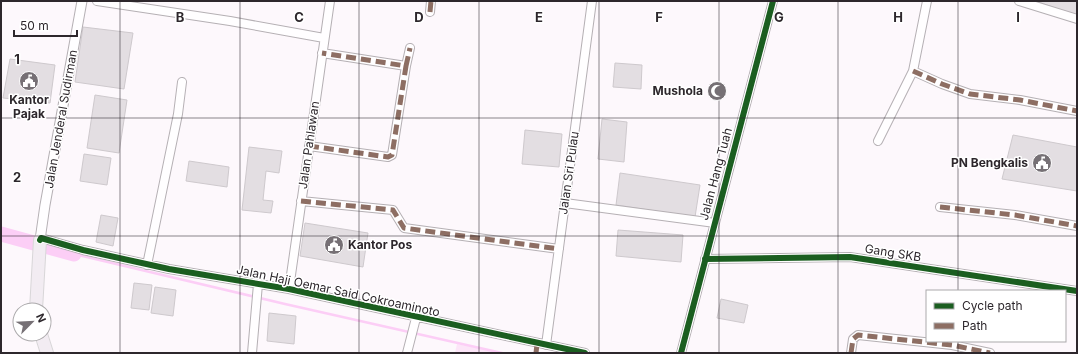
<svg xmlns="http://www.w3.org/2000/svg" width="1078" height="354" font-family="Inter,sans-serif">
  <rect width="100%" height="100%" fill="#fdf8fc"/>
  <path fill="#fce5f8" d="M457,344L503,353H455Z"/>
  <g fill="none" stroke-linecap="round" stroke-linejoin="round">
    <path stroke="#fccef6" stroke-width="2.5" d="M74,254L285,304L502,353"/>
    <path stroke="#fccef6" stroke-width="15" d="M1,234L74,254"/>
  </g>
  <path fill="#e3dee2" stroke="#cec9cd" d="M1036,1H1077V16Z
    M83,27L133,33L124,89L75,82Z
    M10,59L55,65L50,103L3,98Z
    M615,63L642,65L641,89L613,87Z
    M95,95L127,100L119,153L87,148Z
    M602,119L627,122L624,162L598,159Z
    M525,130L562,134L559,167L522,164Z
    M1013,135L1077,147V191L1002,179Z
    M249,147L282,151L279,173L266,171L263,200L273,201L271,213L242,210Z
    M84,154L111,158L107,185L80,181Z
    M189,161L229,167L227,187L186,181Z
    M620,173L700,185L695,217L616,205Z
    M101,215L118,218L113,246L96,242Z
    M305,223L368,233L363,267L300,256Z
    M618,230L683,235L681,262L616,256Z
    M134,283L152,285L149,310L131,308Z
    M155,287L176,290L173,316L151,313Z
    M721,299L748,305L744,323L717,318Z
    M269,313L296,316L294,344L267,341Z"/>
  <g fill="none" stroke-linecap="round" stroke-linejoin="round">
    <g stroke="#b5b0b4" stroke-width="10">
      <path id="minor" d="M97,1L230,21L324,38
        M1019,1L1077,19
        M430,12L431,1
        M406,66L410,48
        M913,71L942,84L970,94L1020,100L1077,111
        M878,141L913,71L927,1
        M309,146L388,157L392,155L406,66L322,53
        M301,201L393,210L404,228L559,249
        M565,203L715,223
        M940,207L1015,215L1077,226
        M41,238L83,250L169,269L289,289L585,353
        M705,259L850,257L1077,291
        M147,265L178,114L182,82
        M289,289L330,1
        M546,345L592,1
        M252,353L258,284
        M407,353L416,318
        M681,353L773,1
        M851,353L853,339L858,335L952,345L990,353"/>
    </g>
    <g stroke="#b5b0b4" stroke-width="11">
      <path id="tertiary" d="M40,240L45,205L82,1"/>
    </g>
    <g stroke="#d8d6d8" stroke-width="14">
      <path id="primary" d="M36,310L40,240
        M41,334L47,353"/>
    </g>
    <use href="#minor" stroke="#fffeff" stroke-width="8"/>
    <use href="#tertiary" stroke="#fffeff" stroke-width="9"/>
    <use href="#primary" stroke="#f2ecf2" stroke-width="12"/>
    <path stroke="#8d6e63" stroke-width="5" stroke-dasharray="10 5" stroke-linecap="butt" d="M430,12L431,1
      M406,66L410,48
      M913,71L942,84L970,94L1020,100L1077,111
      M309,146L388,157L392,155L406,66L322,53
      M301,201L393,210L404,228L559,249
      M940,207L1015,215L1077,226
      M536,353L537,344
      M851,353L853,339L858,335L952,345L990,353"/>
    <g stroke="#fff" stroke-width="8">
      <path id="cycleway" d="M40,240L41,238L83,250L169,269L289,289L585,353
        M705,259L850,257L1077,291
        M681,353L773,1"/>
    </g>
    <use href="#cycleway" stroke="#1b5e20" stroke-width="6"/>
  </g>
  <path fill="none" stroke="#2d272c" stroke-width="1" stroke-opacity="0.55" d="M120,1V353M240,1V353M359,1V353M479,1V353M599,1V353M719,1V353M838,1V353M958,1V291M1,118H1077M1,236H1077M958,341V353"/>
  <defs>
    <g id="civic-disc" transform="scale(1)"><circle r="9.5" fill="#767075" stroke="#fff"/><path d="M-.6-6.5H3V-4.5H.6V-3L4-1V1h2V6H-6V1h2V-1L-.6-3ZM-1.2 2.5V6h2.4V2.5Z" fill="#fff"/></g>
    <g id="mosque-disc" transform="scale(1)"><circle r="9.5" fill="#767075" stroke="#fff"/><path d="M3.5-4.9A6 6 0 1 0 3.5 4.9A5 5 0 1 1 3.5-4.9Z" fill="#fff"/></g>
  </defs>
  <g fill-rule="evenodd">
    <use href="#civic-disc" x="29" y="81"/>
    <use href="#mosque-disc" x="717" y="91"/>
    <use href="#civic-disc" x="1042" y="163"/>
    <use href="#civic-disc" x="334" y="245"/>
  </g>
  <g text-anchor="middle" stroke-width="3" stroke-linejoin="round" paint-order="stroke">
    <g font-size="12" font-weight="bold" fill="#2d272c" stroke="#fff" text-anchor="end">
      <text x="703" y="95">Mushola</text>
      <text x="29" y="104" text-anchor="middle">Kantor<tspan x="29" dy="14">Pajak</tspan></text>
      <text x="1028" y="167">PN Bengkalis</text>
      <text x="348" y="249" text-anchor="start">Kantor Pos</text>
    </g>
    <g font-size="12" fill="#2d272c" stroke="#fff">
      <text transform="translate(61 119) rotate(-80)" y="4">Jalan Jenderal Sudirman</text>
      <text transform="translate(309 145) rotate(-82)" y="4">Jalan Pahlawan</text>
      <text transform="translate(569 173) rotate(-82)" y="4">Jalan Sri Pulau</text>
      <text transform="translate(716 174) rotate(-75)" y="4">Jalan Hang Tuah</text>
      <text transform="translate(893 253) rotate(9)" y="4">Gang SKB</text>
      <text transform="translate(338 291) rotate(12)" y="4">Jalan Haji Oemar Said Cokroaminoto</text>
    </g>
  </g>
  <g font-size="13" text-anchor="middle" font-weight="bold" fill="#2d272c" stroke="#fff" stroke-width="3" stroke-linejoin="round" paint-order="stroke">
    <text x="180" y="22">B</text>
    <text x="299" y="22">C</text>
    <text x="419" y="22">D</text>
    <text x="539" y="22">E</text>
    <text x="659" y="22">F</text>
    <text x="779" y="22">G</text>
    <text x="898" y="22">H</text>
    <text x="1018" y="22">I</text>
    <text x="17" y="64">1</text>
    <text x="17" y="182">2</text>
  </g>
  <rect width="1078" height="354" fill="none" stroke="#2d272c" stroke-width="4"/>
  <rect x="926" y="290" width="140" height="52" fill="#ffffff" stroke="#aba9ab"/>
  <rect x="934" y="303" width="20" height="6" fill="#1b5e20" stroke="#aba9ab"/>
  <text x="962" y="310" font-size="12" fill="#2d272c">Cycle path</text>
  <rect x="934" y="323" width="20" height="6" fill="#8d6e63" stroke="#aba9ab"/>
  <text x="962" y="330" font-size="12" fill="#2d272c">Path</text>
  <g transform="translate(32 322) rotate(66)"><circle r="19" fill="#ffffff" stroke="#aba9ab"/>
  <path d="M0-3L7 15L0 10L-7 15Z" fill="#767075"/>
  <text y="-6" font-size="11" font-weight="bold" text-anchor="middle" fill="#2d272c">N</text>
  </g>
  <path d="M14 30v6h63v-6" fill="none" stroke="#2d272c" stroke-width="2"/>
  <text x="20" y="30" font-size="12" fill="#2d272c" stroke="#ffffff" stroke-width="3" paint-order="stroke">50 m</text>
</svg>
